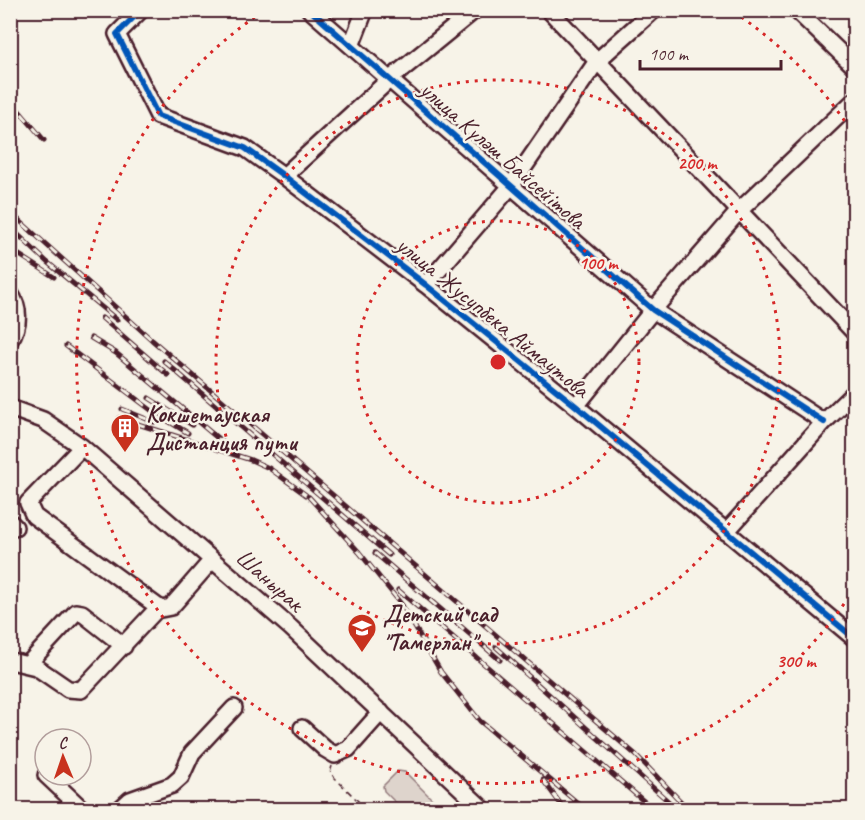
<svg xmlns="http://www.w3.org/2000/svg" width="865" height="820" font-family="Caveat,sans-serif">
  <rect width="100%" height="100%" fill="#f7f3e8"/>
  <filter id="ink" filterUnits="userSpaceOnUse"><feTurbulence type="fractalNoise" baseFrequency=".0167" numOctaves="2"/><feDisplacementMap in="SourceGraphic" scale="12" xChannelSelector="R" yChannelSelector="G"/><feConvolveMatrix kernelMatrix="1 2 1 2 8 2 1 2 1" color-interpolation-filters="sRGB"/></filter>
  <g filter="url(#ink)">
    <path fill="#ded4cc" stroke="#947a7c" stroke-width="1.5" d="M398,771L405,772L436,803L437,809H402L384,791L383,786Z"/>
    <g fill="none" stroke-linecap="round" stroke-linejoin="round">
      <g stroke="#4a1f2b" stroke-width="20">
        <path id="minor" d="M141,10L117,34L158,116L245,148L284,176L426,285L576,406L854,638
          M310,10L653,310L824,422
          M549,10L854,332
          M796,10L854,66
          M351,46L365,10
          M284,176L389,80L475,10
          M426,285L511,186L597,61L654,10
          M10,293C20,308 20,325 10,340
          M576,406L653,310L739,211L854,101
          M10,408L43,420L82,447L291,628L484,810
          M82,447L28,503L34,516L161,609L171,607L212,560
          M10,522L15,527
          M726,532L824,422L854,393
          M11,661L36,667L68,689L81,690L158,608
          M28,664L76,612L82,613L124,646
          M302,728L325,749L335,755L348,749L381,712
          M46,775L83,810
          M119,810L130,800L172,785L181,777L192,753L234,708"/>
      </g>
      <path stroke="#4a1f2b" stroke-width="1.5" stroke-dasharray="6 4.5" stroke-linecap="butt" d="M332,766L330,773L367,810"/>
      <use href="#minor" stroke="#f7f3e8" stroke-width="15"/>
      <g stroke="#4a1f2b" stroke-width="5">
        <path id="rail" d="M10,100L44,140
          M10,212L152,340L636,755L689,810
          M10,227L47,262L117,320
          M10,249L54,277
          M102,318L168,375
          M91,338L116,353L221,441L235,450
          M66,346L155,413L188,433
          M164,361L389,555
          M149,398L192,425
          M122,409L154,422
          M119,418L251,460L269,468L306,495
          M309,497L359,552L402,605L441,672L480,721L586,810
          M375,553L500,660
          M398,590L654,810
          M496,647L678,810
          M543,780L565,810"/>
      </g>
      <use href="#rail" stroke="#f7f3e8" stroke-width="3" stroke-dasharray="9" stroke-linecap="butt"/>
      <g stroke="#f7f3e8" stroke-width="10">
        <path id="cycleway" d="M141,10L117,34L158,116L245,148L284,176L426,285L576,406L854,638
          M310,10L653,310L824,422"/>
      </g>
      <use href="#cycleway" stroke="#0057b8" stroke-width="6"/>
    </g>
  </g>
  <g fill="none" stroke="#d62828" stroke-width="3" stroke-dasharray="3 6">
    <circle cx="498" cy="362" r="141"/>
    <circle cx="498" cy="362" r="282"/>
    <path d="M854 589A422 422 0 1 1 262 12M734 12A422 422 0 0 1 854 135"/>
  </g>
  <defs>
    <g id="building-pin" transform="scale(1.5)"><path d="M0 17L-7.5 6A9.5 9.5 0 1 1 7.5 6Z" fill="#c8321e" stroke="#f7f3e8"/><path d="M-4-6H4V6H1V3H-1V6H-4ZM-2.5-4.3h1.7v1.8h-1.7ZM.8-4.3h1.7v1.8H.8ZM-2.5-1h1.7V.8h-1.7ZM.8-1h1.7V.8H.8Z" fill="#fff"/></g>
    <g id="school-pin" transform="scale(1.5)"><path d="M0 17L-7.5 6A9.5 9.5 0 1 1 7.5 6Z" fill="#c8321e" stroke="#f7f3e8"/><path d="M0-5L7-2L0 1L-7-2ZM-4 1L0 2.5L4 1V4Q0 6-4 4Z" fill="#fff"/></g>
  </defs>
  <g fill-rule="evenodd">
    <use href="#building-pin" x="125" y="428"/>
    <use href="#school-pin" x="362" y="628"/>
  </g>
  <g text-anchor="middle" stroke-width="5" stroke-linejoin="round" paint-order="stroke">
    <g font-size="24" fill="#4a1f2b" stroke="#f7f3e8">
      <text transform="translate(503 155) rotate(41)" y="8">улица Күләш Байсейітова</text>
      <text transform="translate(493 317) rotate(39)" y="8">улица Жусупбека Аймаутова</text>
      <text transform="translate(270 580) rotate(41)" y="8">Шанырак</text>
    </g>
    <g font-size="24" font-weight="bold" fill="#4a1f2b" stroke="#f7f3e8" text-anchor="start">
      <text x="146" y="422">Кокшетауская<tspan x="146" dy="28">Дистанция пути</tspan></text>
      <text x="383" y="622">Детский сад<tspan x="383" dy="28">"Тамерлан"</tspan></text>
    </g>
  </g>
  <circle cx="498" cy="362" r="9" fill="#d62828" stroke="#f7f3e8" stroke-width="3"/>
  <g font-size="18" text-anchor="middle" font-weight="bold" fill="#d62828" stroke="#f7f3e8" stroke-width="5" stroke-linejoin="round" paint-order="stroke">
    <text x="697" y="169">200 m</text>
    <text x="598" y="269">100 m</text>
    <text x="796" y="667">300 m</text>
  </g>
  <rect width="865" height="820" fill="none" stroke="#f7f3e8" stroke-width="36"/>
  <rect x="18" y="18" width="829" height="784" fill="none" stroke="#4a1f2b" stroke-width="2" filter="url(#ink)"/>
  <g transform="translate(63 757) rotate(358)"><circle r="28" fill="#f7f3e8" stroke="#b29e9c" stroke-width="1.5"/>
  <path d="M0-4.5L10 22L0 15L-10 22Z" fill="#c8321e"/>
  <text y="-9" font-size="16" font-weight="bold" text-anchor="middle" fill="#4a1f2b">С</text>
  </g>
  <path d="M640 60v9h141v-9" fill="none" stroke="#4a1f2b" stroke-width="3"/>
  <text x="649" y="60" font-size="18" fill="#4a1f2b" stroke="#f7f3e8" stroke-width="4.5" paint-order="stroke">100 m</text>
</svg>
